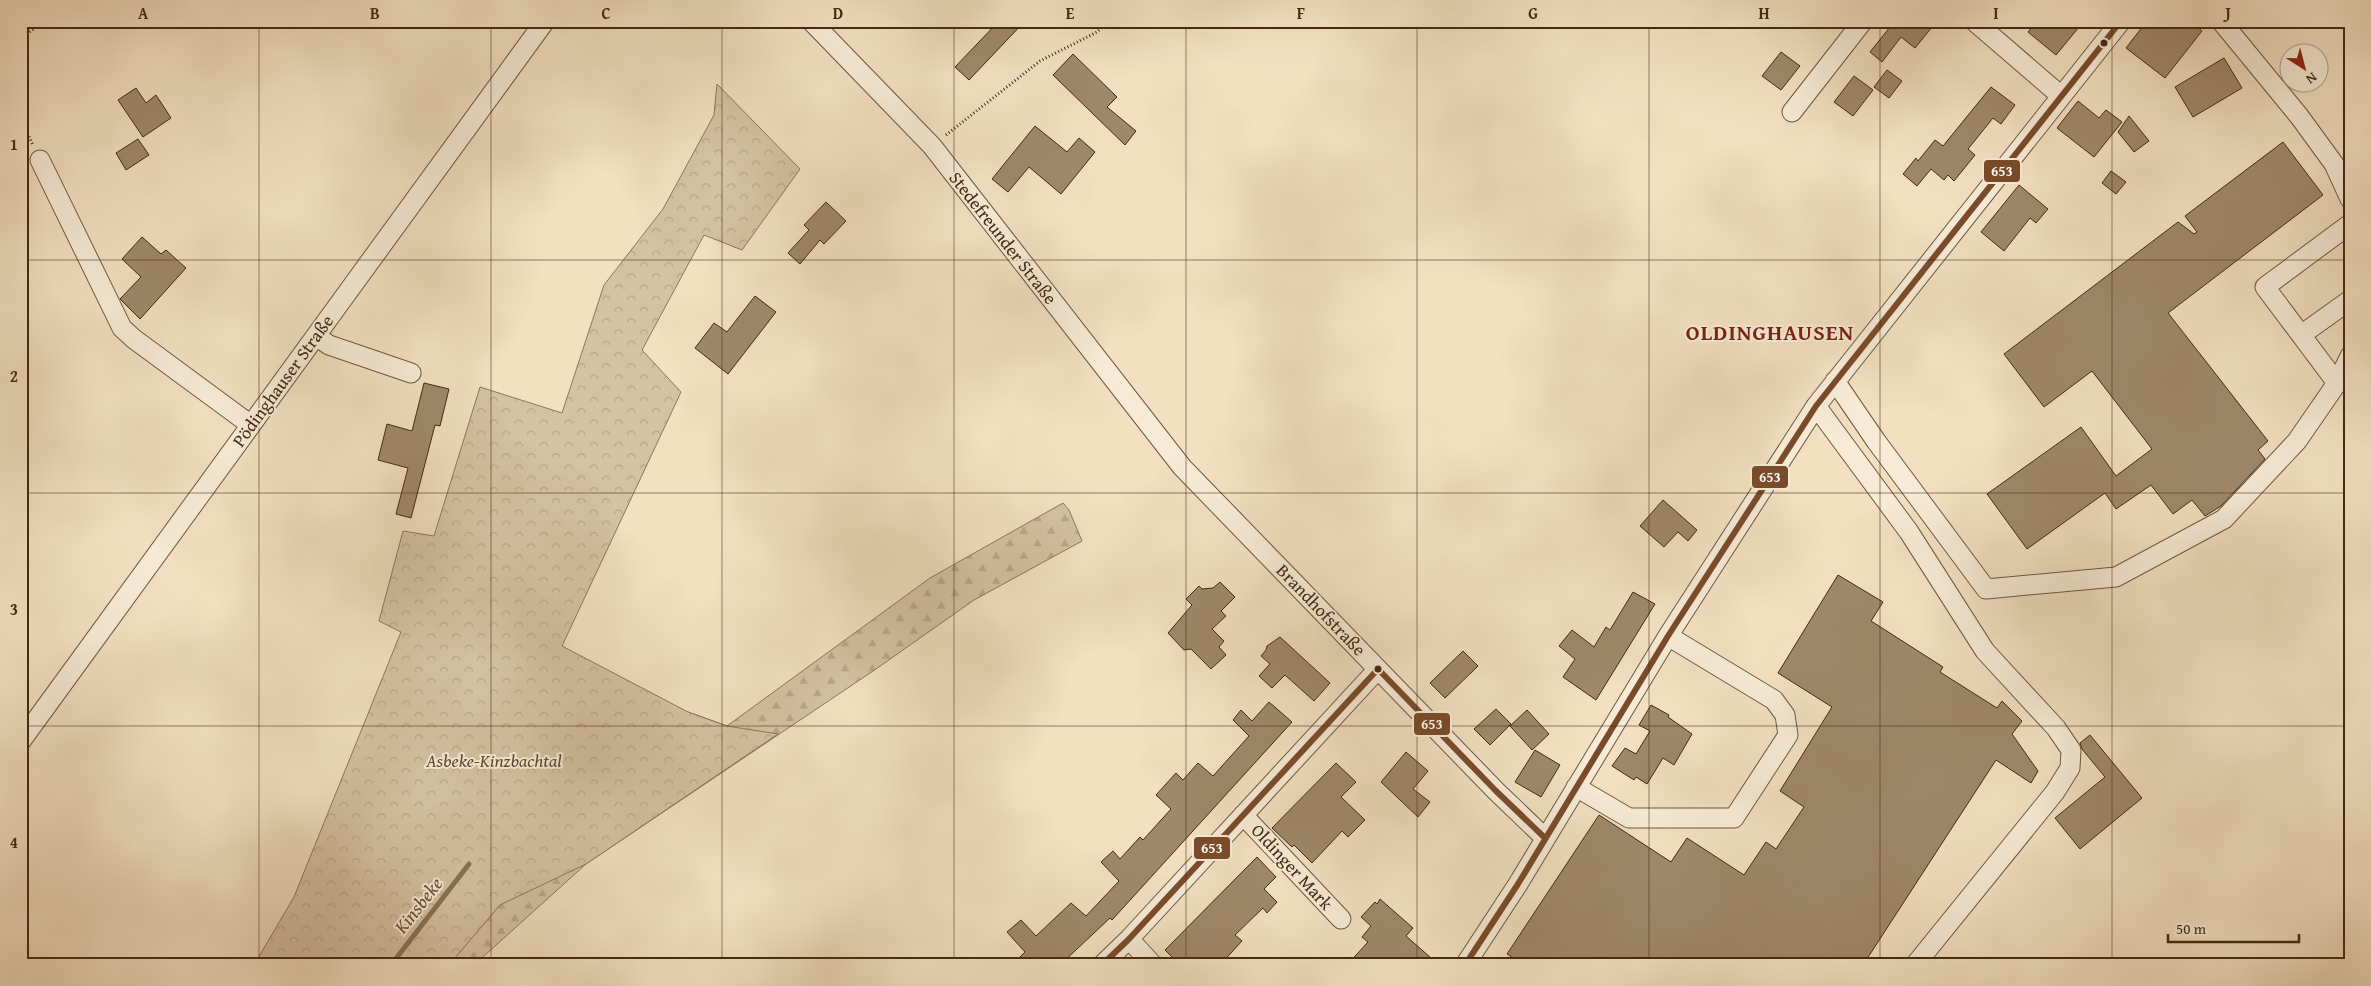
<svg xmlns="http://www.w3.org/2000/svg" width="2371" height="986" font-family="'Gentium Book Plus',serif">
  <defs>
    <pattern id="forest-firs" width="22" height="20" patternUnits="userSpaceOnUse" patternTransform="scale(1.25)"><rect width="22" height="20" fill="#d5c1a3"/><path d="M5 1l3.5 6h-7zM16 11l3.5 6h-7z" fill="#b8a68b"/></pattern>
    <pattern id="park-crowns" width="20" height="18" patternUnits="userSpaceOnUse" patternTransform="scale(1.25)"><rect width="20" height="18" fill="#d5c1a3"/><path d="M2 6a3 3 0 1 1 6 0M12 15a3 3 0 1 1 6 0" fill="none" stroke="#b8a68b"/></pattern>
  </defs>
  <rect width="100%" height="100%" fill="#f2e0c1"/>
  <filter id="stains"><feTurbulence type="fractalNoise" baseFrequency=".004" numOctaves="4"/><feColorMatrix values="0 0 0 0 .2 0 0 0 0 .09 0 0 0 0 .02 0 0 0 .5 -.17"/></filter>
  <radialGradient id="worn" r=".72"><stop offset=".6" stop-color="#630" stop-opacity="0"/><stop offset="1" stop-color="#630" stop-opacity=".3"/></radialGradient>
  <path fill="url(#forest-firs)" stroke="#8d755a" d="M1063,503L1069,510L1082,541L974,600L876,669L586,864L474,965H340L688,712L727,726L930,578Z"/>
  <path fill="url(#park-crowns)" stroke="#8d755a" d="M717,84L800,169L742,250L704,235L642,350L681,392L562,646L688,712L727,726L778,734L586,864L500,905L449,965H254L294,897L401,632L379,621L403,531L434,536L480,387L562,413L604,285L663,209L714,115Z"/>
  <g fill="none" stroke-linecap="round" stroke-linejoin="round">
    <path stroke="#897256" stroke-width="5" d="M391,965L469,864"/>
  </g>
  <path fill="#9f886c" stroke="#452910" d="M999,21H1025L969,80L955,67Z
    M1883,21H1937L1915,48L1901,37L1882,62L1870,52L1890,27Z
    M2037,21H2084L2056,55L2028,32Z
    M2147,21H2179L2187,27L2191,22L2202,31L2165,78L2126,48Z
    M1781,52L1800,66L1781,90L1762,76Z
    M1073,54L1117,97L1107,107L1136,131L1125,145L1053,75Z
    M2224,58L2242,88L2193,117L2175,87Z
    M1887,70L1902,81L1889,98L1874,87Z
    M1854,76L1873,90L1853,116L1834,102Z
    M1991,87L2015,105L2001,124L1993,118L1968,149L1975,155L1954,181L1948,175L1944,180L1931,169L1917,186L1903,174L1916,158L1918,161L1935,140L1943,146Z
    M136,88L146,103L156,95L171,118L143,137L118,100Z
    M2078,101L2099,118L2106,110L2122,122L2094,157L2057,128Z
    M2129,116L2149,141L2134,152L2118,132Z
    M1035,126L1067,152L1079,138L1095,152L1061,194L1029,167L1008,192L992,179Z
    M138,139L149,155L126,170L116,153Z
    M2283,142L2323,195L2168,313L2268,441L2258,450L2265,459L2221,506L2205,516L2192,500L2173,514L2151,485L2116,509L2105,493L2027,549L1987,494L2081,427L2116,476L2152,449L2092,371L2044,407L2004,354L2178,222L2194,234L2197,232L2185,216Z
    M2111,171L2126,182L2116,194L2102,183Z
    M2019,185L2048,209L2036,223L2030,218L2004,251L1981,232Z
    M826,202L846,221L824,244L820,240L800,264L788,253L809,230L804,225Z
    M142,237L161,254L166,250L186,268L140,319L120,299L141,277L122,259Z
    M755,296L776,312L728,374L695,348L714,323L727,332Z
    M424,383L449,389L440,426L435,425L411,518L396,514L408,468L378,460L387,424L412,431Z
    M1663,500L1697,530L1688,541L1678,532L1664,547L1640,526Z
    M1838,575L1883,602L1871,621L1943,667L1940,672L1997,708L2002,701L2022,721L2012,734L2038,771L2031,783L1996,760L1863,965H1524L1507,954L1599,815L1671,862L1687,838L1744,875L1766,842L1776,849L1804,807L1780,791L1832,707L1778,673Z
    M1220,582L1235,597L1221,611L1226,616L1212,629L1224,641L1219,647L1226,655L1211,669L1191,649L1184,650L1168,633L1192,605L1186,599L1199,586L1202,589L1213,588Z
    M1633,592L1655,604L1596,700L1563,677L1575,659L1559,646L1572,630L1594,647L1606,627L1610,630Z
    M1280,637L1330,683L1314,701L1285,675L1272,688L1259,676L1270,664L1261,656L1266,650L1267,646Z
    M1463,651L1478,666L1445,698L1430,683Z
    M1269,702L1292,722L1112,920L1110,918L1060,965H1012L1025,952L1007,932L1021,920L1036,936L1071,903L1086,916L1119,881L1101,862L1113,851L1120,859L1140,837L1143,840L1171,809L1156,795L1176,773L1183,780L1198,763L1213,776L1249,736L1233,720L1241,710L1252,721Z
    M1651,705L1669,715L1668,717L1692,734L1674,765L1663,758L1647,784L1636,777L1634,780L1612,766L1625,748L1636,754L1650,731L1639,725Z
    M1496,709L1511,724L1490,745L1474,729Z
    M1527,710L1549,734L1532,750L1510,726Z
    M2090,735L2142,798L2080,849L2055,818L2105,777L2082,749L2080,743Z
    M1535,750L1560,765L1541,797L1515,782Z
    M1406,752L1428,771L1413,789L1430,802L1418,817L1381,782Z
    M1336,763L1356,782L1341,797L1365,820L1348,837L1342,831L1312,863L1294,845L1292,847L1272,828Z
    M1257,857L1276,877L1264,889L1277,902L1267,913L1263,908L1235,935L1242,941L1220,965H1180L1165,950Z
    M1380,899L1413,928L1406,936L1439,965H1347L1368,942L1362,937L1371,926L1361,917L1375,902L1377,904Z"/>
  <g fill="none" stroke-linecap="round" stroke-linejoin="round">
    <g stroke="#70573c" stroke-width="21">
      <path id="minor" d="M811,21L932,146L1182,467L1496,791L1545,838
        M1974,21L2061,96
        M2221,21L2299,116L2334,164L2350,199
        M1792,112L1863,21
        M40,160L122,328L134,339L251,425
        M2301,335L2350,300
        M316,336L329,345L411,373
        M1835,381L1876,441L1986,589L2116,577L2224,519L2297,441L2337,383L2350,356
        M2337,383L2265,287L2350,224
        M1816,406L1909,532L1985,651L2056,728L2071,750L2070,768L2055,792L1915,965
        M21,741L545,21
        M1576,787L1629,818H1734L1788,735L1785,715L1774,700L1668,636
        M1243,815L1341,919
        M1129,939L1153,965
        M1102,965L1129,939L1378,669
        M1465,965L1518,884L1668,636L1816,406L2121,21"/>
    </g>
    <path stroke="#452910" stroke-width="3" stroke-dasharray="1 2.5" stroke-linecap="butt" d="M21,38L45,21
      M21,121L33,145
      M946,135L1040,61L1097,32L1108,21"/>
    <use href="#minor" stroke="#f7ebd7" stroke-width="19"/>
    <g stroke="#f7ebd7" stroke-width="10">
      <path id="bus-1" d="M1102,965L1129,939L1378,669L1496,791L1545,838
        M1465,965L1518,884L1668,636L1816,406L2121,21"/>
    </g>
    <use href="#bus-1" stroke="#7a4b2a" stroke-width="6"/>
  </g>
  <path fill="none" stroke="#452910" stroke-width="1" stroke-opacity="0.55" d="M259,21V965M491,21V965M722,21V965M954,21V965M1186,21V965M1417,21V965M1649,21V965M1880,21V965M2112,21V965M21,260H2350M21,493H2350M21,726H2350"/>
  <g fill="#452910" stroke="#f7ebd7" stroke-width="2">
    <circle cx="2104" cy="43" r="4.5"/>
    <circle cx="1378" cy="669" r="4.5"/>
  </g>
  <g text-anchor="middle" stroke-width="4" stroke-linejoin="round" paint-order="stroke">
    <g font-size="18" fill="#452910" stroke="#f7ebd7">
      <text transform="translate(1003 238) rotate(52)" y="6">Stedefreunder Straße</text>
      <text transform="translate(283 381) rotate(-54)" y="6">Pödinghauser Straße</text>
      <text transform="translate(1321 610) rotate(46)" y="6">Brandhofstraße</text>
      <text transform="translate(1292 867) rotate(47)" y="6">Oldinger Mark</text>
    </g>
    <g font-size="18" font-style="italic" fill="#62472d" stroke="#f7ebd7">
      <text x="494" y="767">Asbeke-Kinzbachtal</text>
    </g>
    <g font-size="19" font-style="italic" fill="#674d33" stroke="#f7ebd7">
      <text transform="translate(418 905) rotate(-52)" y="7">Kinsbeke</text>
    </g>
    <g font-size="22" font-weight="bold" letter-spacing="1" fill="#7a1f14" stroke="#f7ebd7">
      <text x="1770" y="340">OLDINGHAUSEN</text>
    </g>
  </g>
  <g stroke="#f7ebd7" stroke-width="2">
    <rect x="1983" y="159" width="38" height="24" rx="5" fill="#7a4b2a"/>
    <rect x="1751" y="465" width="38" height="24" rx="5" fill="#7a4b2a"/>
    <rect x="1413" y="712" width="38" height="24" rx="5" fill="#7a4b2a"/>
    <rect x="1193" y="836" width="38" height="24" rx="5" fill="#7a4b2a"/>
  </g>
  <g font-size="14" text-anchor="middle" font-weight="bold" fill="#fff">
    <text x="2002" y="176">653</text>
    <text x="1770" y="482">653</text>
    <text x="1432" y="729">653</text>
    <text x="1212" y="853">653</text>
  </g>
  <rect width="2371" height="986" fill="none" stroke="#f2e0c1" stroke-width="55"/>
  <g transform="translate(2304 68) rotate(144)"><circle r="24" fill="#f7ebd7" stroke="#b09d87"/>
  <path d="M0-4L9 19L0 12L-9 19Z" fill="#8f2418"/>
  <text y="-8" font-size="14" font-weight="bold" text-anchor="middle" fill="#452910">N</text>
  </g>
  <path d="M2168 934v8h131v-8" fill="none" stroke="#452910" stroke-width="2.5"/>
  <text x="2176" y="934" font-size="15" fill="#452910" stroke="#f7ebd7" stroke-width="4" paint-order="stroke">50 m</text>
  <rect x="28" y="28" width="2316" height="930" fill="none" stroke="#452910" stroke-width="2"/>
  <g font-size="16" text-anchor="middle" font-weight="bold" fill="#452910">
    <text x="143" y="19">A</text>
    <text x="375" y="19">B</text>
    <text x="606" y="19">C</text>
    <text x="838" y="19">D</text>
    <text x="1070" y="19">E</text>
    <text x="1301" y="19">F</text>
    <text x="1533" y="19">G</text>
    <text x="1764" y="19">H</text>
    <text x="1996" y="19">I</text>
    <text x="2228" y="19">J</text>
    <text x="14" y="150">1</text>
    <text x="14" y="382">2</text>
    <text x="14" y="615">3</text>
    <text x="14" y="848">4</text>
  </g>
  <rect width="100%" height="100%" filter="url(#stains)"/>
  <rect width="100%" height="100%" fill="url(#worn)"/>
</svg>
